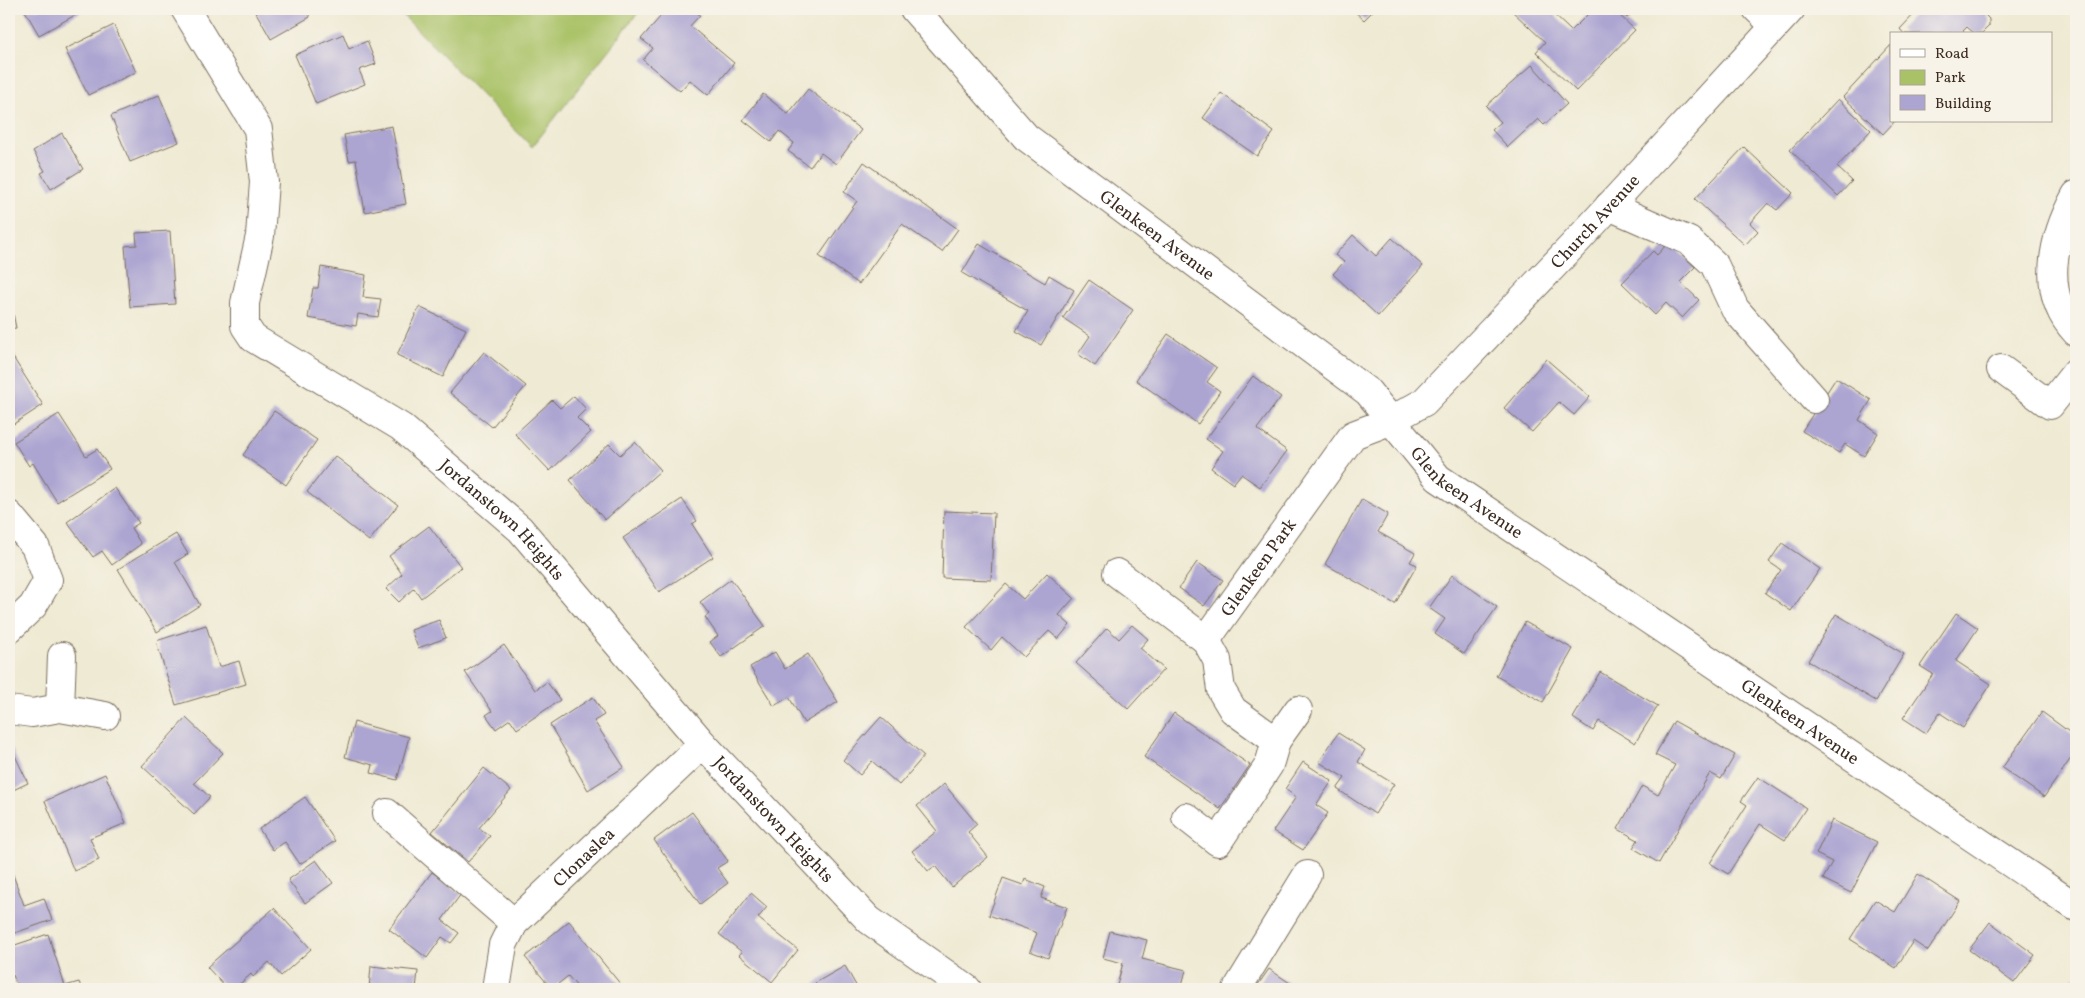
<svg xmlns="http://www.w3.org/2000/svg" width="2085" height="998" font-family="Vollkorn,serif">
  <rect width="100%" height="100%" fill="#f7f3e8"/>
  <filter id="ink" filterUnits="userSpaceOnUse"><feTurbulence type="fractalNoise" baseFrequency=".02" numOctaves="2"/><feDisplacementMap in="SourceGraphic" scale="10" xChannelSelector="R" yChannelSelector="G"/><feConvolveMatrix kernelMatrix="1 2 1 2 8 2 1 2 1" color-interpolation-filters="sRGB"/></filter>
  <filter id="wash" filterUnits="userSpaceOnUse"><feTurbulence type="fractalNoise" baseFrequency=".0096" numOctaves="4" result="noise"/><feDisplacementMap in="SourceGraphic" scale="20" xChannelSelector="R" yChannelSelector="G"/><feGaussianBlur stdDeviation="1.12" result="paint"/><feColorMatrix in="noise" values="0 0 0 0 0 0 0 0 0 0 0 0 0 0 0 0 0 1.4 0 .05"/><feComposite in="paint" operator="in"/></filter>
  <g filter="url(#wash)">
    <rect width="100%" height="100%" fill="#efead3"/>
    <path fill="#aac267" stroke="#727642" d="M397,9H641L532,147Z"/>
    <g id="blocks">
      <path fill="#aca4d1" d="M24,9H86L39,35Z
        M254,9H306L310,17L271,39Z
        M667,9H693L700,15L690,26L734,63L708,95L690,80L680,91L643,60L653,48L641,39Z
        M1352,9H1375L1364,20Z
        M1515,9H1548L1571,31L1593,9H1613L1635,30L1576,91L1536,52L1545,42L1512,11Z
        M1618,9H1637L1627,18Z
        M1919,9H1992L1986,16L1989,19V26L1982,33L1975,34L1967,27L1960,34H1904L1900,29Z
        M114,25L136,72L88,95L65,49Z
        M343,34L349,49L367,41L376,64L359,70L365,84L316,104L295,55Z
        M1891,45V121H1895L1883,134L1843,97Z
        M1532,65L1567,104L1544,125L1538,119L1508,147L1492,130L1501,122L1486,106Z
        M808,89L861,130L836,164L821,153L810,167L788,151L794,143L779,131L771,142L743,120L763,94L788,114Z
        M1221,93L1274,132L1257,156L1203,118Z
        M159,95L179,142L130,162L111,116Z
        M1838,99L1871,130L1837,167L1852,181L1838,196L1790,150Z
        M392,126L406,204L365,212L356,160L349,161L344,135Z
        M62,133L83,169L51,189L41,173L45,171L33,151Z
        M1744,147L1793,193L1777,210L1768,203L1750,223L1758,231L1745,245L1695,199Z
        M864,162L958,229L942,252L902,224L859,284L819,256L857,201L844,192Z
        M170,231L175,304L130,307L125,246L137,245L136,233Z
        M1353,235L1376,256L1392,238L1423,266L1378,316L1333,274L1344,262L1335,255Z
        M1669,242L1695,267L1680,282L1699,300L1682,318L1666,303L1655,315L1622,283L1653,251L1657,255Z
        M979,244L1045,283L1049,275L1074,290L1041,345L1016,331L1028,311L962,273Z
        M321,267L366,275L363,297L381,299L378,317L358,314L356,326L308,318L313,288H318Z
        M1089,280L1133,310L1095,366L1078,354L1090,336L1063,318Z
        M419,307L466,329L443,377L397,355Z
        M12,308L16,328L9,329V309Z
        M1168,334L1217,368L1207,382L1220,391L1198,424L1136,380Z
        M9,351L43,405L9,427Z
        M484,352L526,386L492,427L450,393Z
        M1546,359L1590,397L1574,415L1559,402L1532,432L1504,408Z
        M1253,376L1281,397L1257,429L1287,451L1260,487L1241,474L1233,484L1211,468L1223,451L1206,439Z
        M1836,378L1871,400L1859,420L1878,433L1864,456L1845,444L1839,453L1802,431Z
        M574,396L586,409L577,418L591,432L550,471L515,434L552,400L560,408Z
        M274,411L317,440L286,485L243,455Z
        M59,414L86,456L97,449L110,469L57,502L33,463L29,466L14,442Z
        M635,442L661,470L605,520L570,480L609,444L620,455Z
        M335,456L398,505L369,541L307,492Z
        M115,488L139,523L131,528L141,544L112,565L102,551L93,557L67,522Z
        M682,499L697,521L692,524L713,557L659,592L623,538Z
        M1362,499L1388,514L1378,532L1415,553L1410,562L1417,565L1395,604L1325,564Z
        M944,511L994,513L991,580L942,578Z
        M429,526L461,567L421,598L414,588L399,602L386,589L402,574L389,556Z
        M176,534L188,554L175,562L200,605L157,632L118,569Z
        M1782,543L1820,569L1791,611L1765,593L1781,570L1769,562Z
        M1197,562L1223,580L1204,606L1179,588Z
        M1047,573L1074,598L1059,615L1070,625L1058,639L1049,631L1024,657L1002,637L991,650L966,627L1006,584L1023,599Z
        M1452,575L1497,607L1464,654L1435,634L1445,619L1429,608Z
        M731,579L765,626L721,657L710,642L718,636L705,617L709,614L700,602Z
        M1956,613L1978,628L1956,661L1991,684L1963,728L1940,713L1926,733L1903,718L1933,674L1920,666Z
        M1836,614L1904,654L1876,701L1808,661Z
        M439,620L446,638L418,648L411,630Z
        M1525,622L1573,649L1543,702L1496,676Z
        M206,625L219,667L239,661L246,684L176,705L156,641Z
        M1132,625L1148,639L1140,648L1164,669L1128,709L1076,663L1107,628L1119,639Z
        M504,645L535,690L547,682L560,700L517,729L510,719L496,729L486,715L492,711L465,672Z
        M775,652L785,669L808,654L838,702L804,723L789,697L774,706L750,667Z
        M1600,672L1658,706L1635,743L1599,721L1593,731L1573,718Z
        M593,697L604,715L594,721L624,767L588,790L550,725Z
        M2042,712L2076,737V751L2044,797L2002,768Z
        M1174,713L1250,765L1220,809L1144,757Z
        M881,717L924,756L899,785L872,761L860,775L843,760Z
        M186,718L223,753L194,783L210,797L194,814L142,766Z
        M1674,721L1735,755L1721,779L1710,773L1659,863L1633,848L1638,840L1618,829L1642,786L1658,795L1675,765L1655,755Z
        M354,722L409,737L397,780L371,773L373,765L345,757Z
        M1338,733L1365,750L1358,762L1394,784L1375,814L1337,789L1345,778L1319,762Z
        M9,743L28,783L9,792Z
        M1303,762L1332,781L1316,805L1328,813L1303,850L1273,831L1296,797L1285,789Z
        M484,768L511,790L479,828L490,836L468,862L432,832Z
        M105,774L126,823L90,838L99,860L74,871L45,801Z
        M1758,777L1806,808L1785,840L1760,824L1728,874L1710,863L1747,805L1741,801Z
        M944,784L977,824L968,832L988,857L952,887L935,866L928,871L912,851L937,831L917,806Z
        M305,797L335,841L300,864L285,842L273,850L259,829Z
        M692,812L728,861L717,868L728,883L700,904L654,840Z
        M1832,820L1877,842L1851,893L1823,879L1832,862L1816,854Z
        M316,860L333,883L305,903L288,880Z
        M9,864L24,905L44,898L52,920L9,935Z
        M432,872L461,894L442,920L459,933L451,943L442,937L427,958L389,929Z
        M1918,874L1960,901L1928,951L1913,941L1896,968L1850,939L1875,900L1895,912Z
        M1003,878L1023,885L1025,879L1045,887L1041,898L1067,907L1048,958L1030,951L1037,933L989,915Z
        M751,893L767,907L758,918L798,950L772,982L739,955L742,952L719,934Z
        M274,908L311,949L281,976L269,962L253,977L251,974L234,989H227L207,967Z
        M569,921L622,986L618,989H579L568,976L552,989L525,957Z
        M1990,922L2035,955L2014,983L1969,950Z
        M1110,931L1147,940L1142,959L1186,970L1181,989H1116L1123,963L1103,958Z
        M48,934L65,986L79,982L82,989H18L13,975L9,976V947Z
        M371,966L418,971L416,989H369Z
        M845,966L858,989H819L815,983Z
        M1269,969L1299,989H1255Z
        M2075,975L2076,989H2064Z"/>
    </g>
  </g>
  <g filter="url(#ink)">
    <use href="#blocks" fill-opacity="0" stroke="#7a6d5d" stroke-width="1"/>
    <g fill="none" stroke-linecap="round" stroke-linejoin="round">
      <g stroke="#7a6d5d" stroke-width="30">
        <g id="minor">
          <path id="s1" d="M185,9L258,129L264,182L260,236L245,303V326L253,338L401,427L520,529L703,744L869,920L967,989"/>
          <path id="s2" d="M914,9L1026,137L1368,392L1438,478L2076,907"/>
          <path d="M1757,9L1775,26"/>
          <path d="M2076,195C2053,237 2039,293 2076,332"/>
          <path d="M1609,206L1689,241L1714,264L1735,309L1814,399"/>
          <path d="M2001,369L2050,405L2076,372"/>
          <path d="M9,515L35,546L48,580L33,606L9,629"/>
          <path id="s3" d="M1117,573L1206,640L1353,435L1390,421L1424,402L1579,239L1791,9"/>
          <path d="M1206,640L1217,660L1221,690L1233,710L1276,741L1298,710"/>
          <path d="M60,708L62,656"/>
          <path d="M9,710L32,713L60,708L105,716"/>
          <path d="M387,813L514,923"/>
          <path d="M1186,817L1218,842L1269,765L1276,741"/>
          <path id="s4" d="M496,989L503,945L514,923L703,744"/>
          <path d="M1237,989L1307,875"/>
        </g>
      </g>
      <use href="#minor" stroke="#fff" stroke-width="28"/>
    </g>
  </g>
  <g text-anchor="middle" stroke-width="4" stroke-linejoin="round" paint-order="stroke">
    <g font-size="18" fill="#3b2a1e" stroke="#f7f3e8">
      <text dy="6" stroke="none"><textPath href="#s3" startOffset="691">Church Avenue</textPath></text>
      <text dy="6" stroke="none"><textPath href="#s2" startOffset="334">Glenkeen Avenue</textPath></text>
      <text dy="6" stroke="none"><textPath href="#s2" startOffset="739">Glenkeen Avenue</textPath></text>
      <text dy="6" stroke="none"><textPath href="#s1" startOffset="664">Jordanstown Heights</textPath></text>
      <text dy="6" stroke="none"><textPath href="#s3" startOffset="201">Glenkeen Park</textPath></text>
      <text dy="6" stroke="none"><textPath href="#s2" startOffset="1144">Glenkeen Avenue</textPath></text>
      <text dy="6" stroke="none"><textPath href="#s1" startOffset="1069">Jordanstown Heights</textPath></text>
      <text dy="6" stroke="none"><textPath href="#s4" startOffset="165">Clonaslea</textPath></text>
    </g>
  </g>
  <rect width="2085" height="998" fill="none" stroke="#f7f3e8" stroke-width="30"/>
  <rect x="1890" y="32" width="162" height="90" fill="#f7f3e8" stroke="#aca397"/>
  <rect x="1900" y="49" width="25" height="8" fill="#ffffff" stroke="#aca397"/>
  <text x="1935" y="58" font-size="15" fill="#3b2a1e">Road</text>
  <rect x="1900" y="70" width="25" height="15" fill="#aac267" stroke="#aca397"/>
  <text x="1935" y="82" font-size="15" fill="#3b2a1e">Park</text>
  <rect x="1900" y="95" width="25" height="15" fill="#aca4d1" stroke="#aca397"/>
  <text x="1935" y="108" font-size="15" fill="#3b2a1e">Building</text>
</svg>
